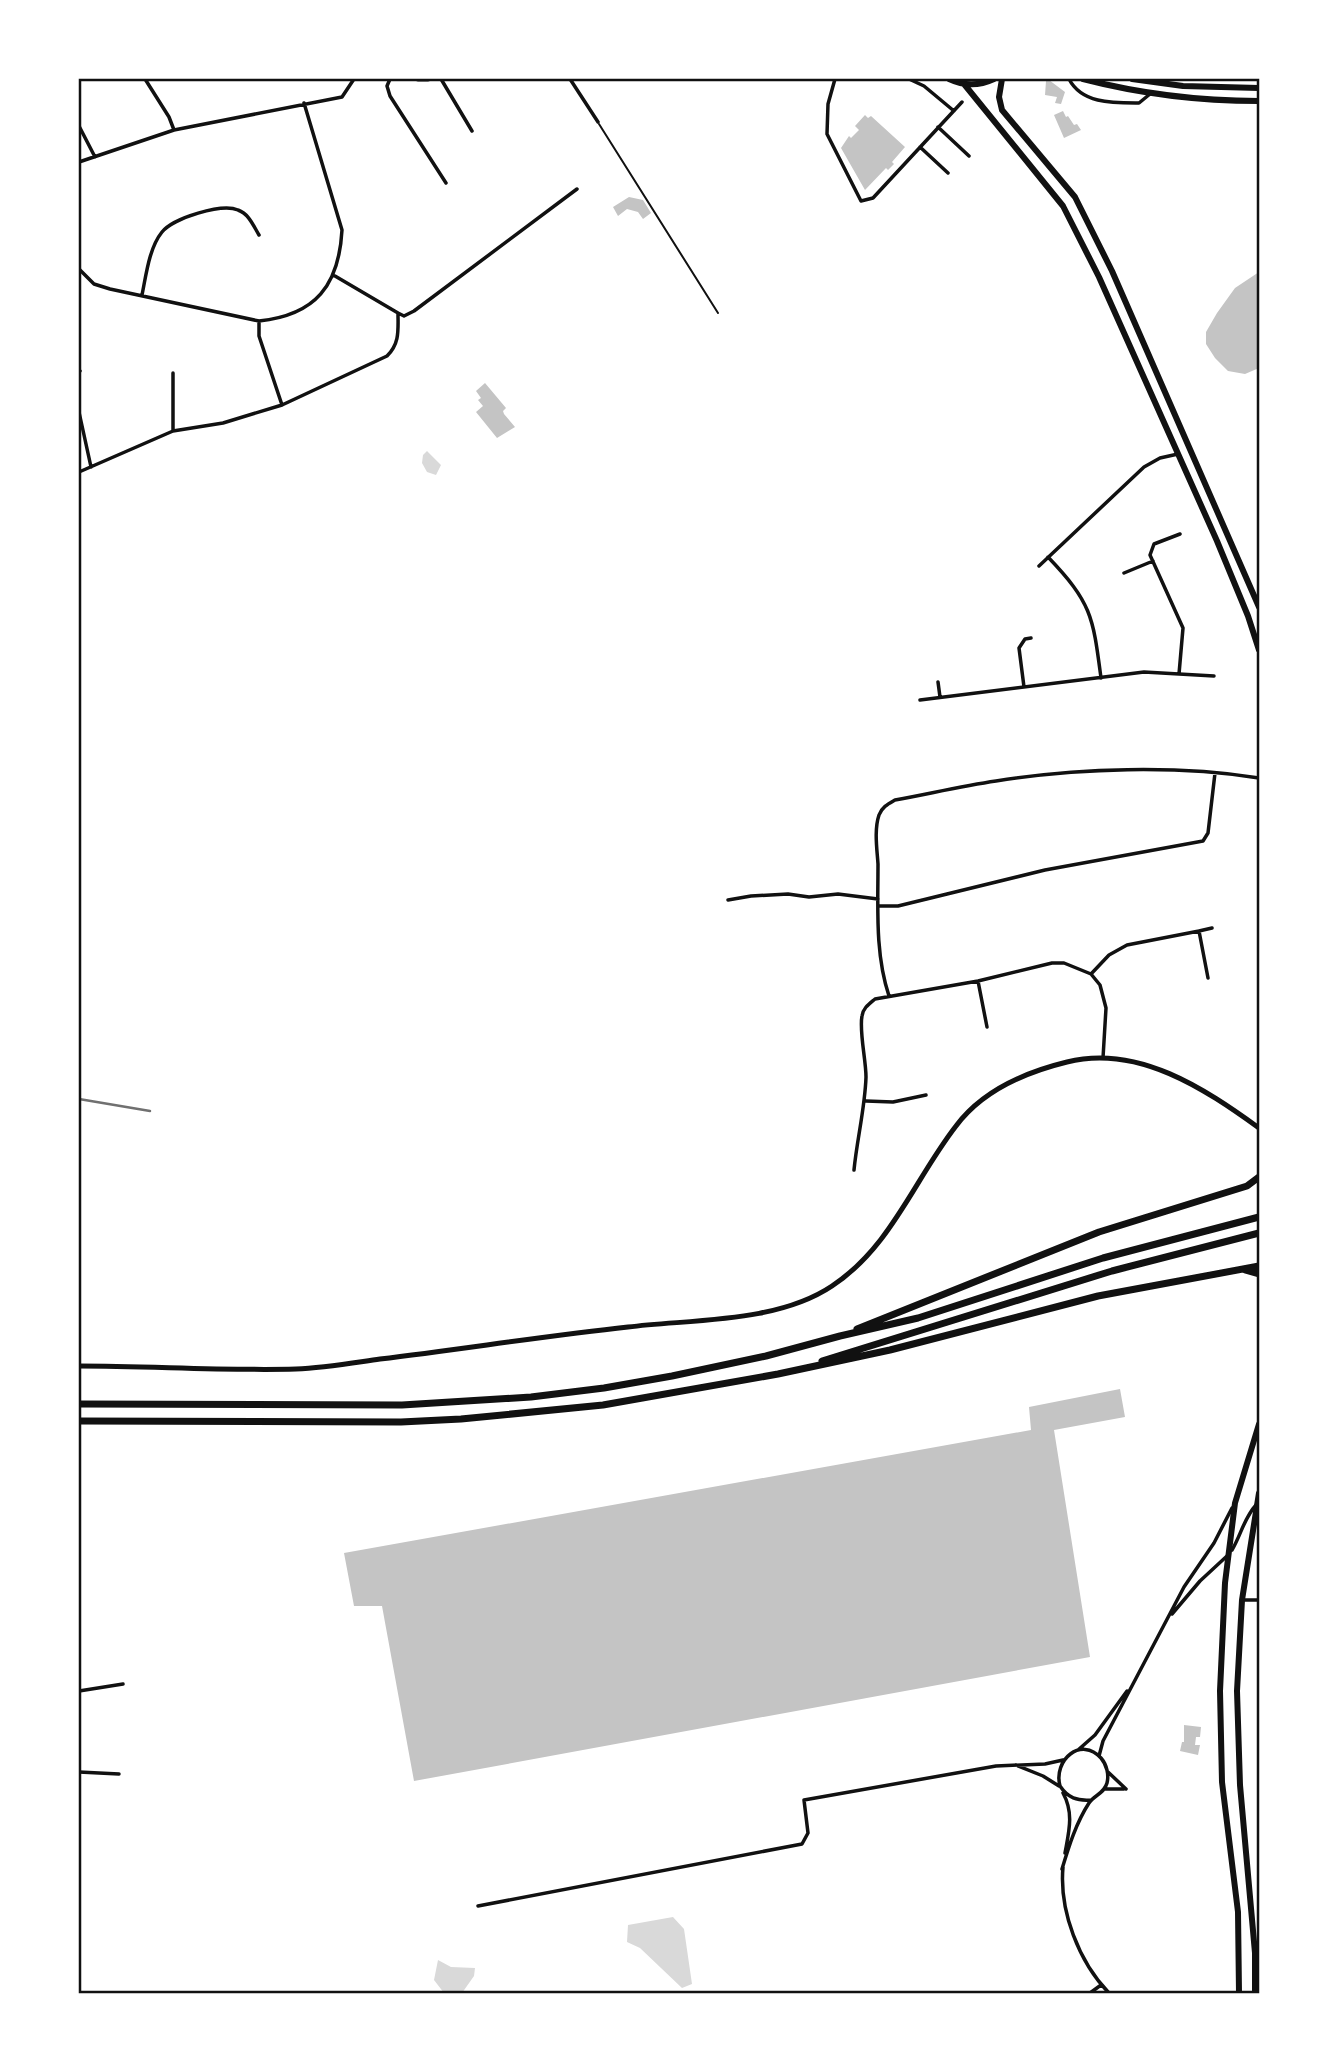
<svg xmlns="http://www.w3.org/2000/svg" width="1338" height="2072" font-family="'Fira Sans Condensed',sans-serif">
  <rect width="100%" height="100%" fill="#fff"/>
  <path fill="#d9d9d9" d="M427,451L441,465L436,475L427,472L422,463L423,455Z
    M673,1917L684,1929L692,1984L682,1988L640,1948L627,1942L628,1925Z
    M438,1960L451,1967L475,1968L474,1976L462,1993H444L434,1980Z"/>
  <path fill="#c4c4c4" d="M1049,80L1065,92L1061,104L1055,103L1057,97L1045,95L1046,81Z
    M1063,111L1066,117L1068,116L1074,125L1077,124L1081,130L1064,138L1054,115Z
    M865,115L868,118L871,116L905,147L892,162L894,164L888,170L886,168L865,190L841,148L849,136L851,138L859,130L855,126Z
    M629,197L643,200L651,213L643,219L638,212L627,209L618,216L613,207Z
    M1259,272V368L1245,374L1228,371L1215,358L1206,344V332L1217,313L1235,288Z
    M485,383L506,408L503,411L504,414L515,427L497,438L476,412L483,406L478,400L481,398L476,391Z
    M1120,1389L1125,1417L1054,1430L1090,1657L414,1781L382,1606H354L344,1553L1031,1430L1029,1407Z
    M1184,1725L1201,1727L1200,1737H1196L1195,1745H1200L1198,1755L1180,1751L1182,1742H1184Z"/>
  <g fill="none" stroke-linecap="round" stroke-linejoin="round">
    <path stroke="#111" stroke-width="2" d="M599,124L718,313"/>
    <path stroke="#111" stroke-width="3.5" d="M145,79L169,117L174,130
      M390,79L387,86L390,96L446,183
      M441,79L472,131
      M570,79L598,122
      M835,79L828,104L827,134L861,201L873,198L962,102
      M909,79L924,86L954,111
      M1069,79C1082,104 1113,103 1139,103L1150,94
      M79,126L95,157
      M938,127L969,156
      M920,147L948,173
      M79,162L174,130L342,97L354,79
      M79,269L94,284L110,289L259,321C316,315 339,285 342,230L304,103
      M142,295C146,276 149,248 162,232C173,218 222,203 238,210C249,214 253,225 259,235
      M398,313L404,316L414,311L577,189
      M259,321V336L282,405L387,356C400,343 398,330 398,313L335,276
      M79,372L80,371
      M173,373V430
      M79,412L91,467
      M79,472L173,431L223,423L282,405
      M1048,557C1092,603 1093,617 1101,678
      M1039,566L1144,467L1160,458L1178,454
      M1124,573L1153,561
      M1179,674L1183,628L1150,555L1154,544L1180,534
      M938,682L940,697
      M1024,687L1019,648L1025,639L1031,638
      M920,700L1144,672L1214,676
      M728,900L751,896L788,894L809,897L838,894L878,899
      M878,906H898L1045,870L1203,841L1208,833L1215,773
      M1091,974L1109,955L1127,945L1199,931
      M1208,978L1199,931L1212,928
      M978,981L987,1027
      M889,996C875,954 878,908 878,864C877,849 874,830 879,815C882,807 888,804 895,800C928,794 962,786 996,781C1078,768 1177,765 1259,778
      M866,1101L893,1102L926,1095
      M854,1170C857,1139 865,1108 866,1077C866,1060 859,1031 862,1016C863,1008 869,1004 875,999L978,981L1052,963H1064L1091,974L1100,985L1106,1008L1103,1058
      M1232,1550C1241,1535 1244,1518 1256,1505
      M1242,1600H1259
      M1172,1614L1200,1581L1227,1556
      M79,1691L123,1684
      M1078,1750L1095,1735L1127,1691
      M1099,1756L1103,1741L1184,1587L1214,1543L1232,1508
      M1016,1765L1043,1776L1059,1786
      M79,1772L119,1774
      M1108,1772L1126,1789
      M1105,1789H1124
      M1063,1793C1074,1813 1069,1831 1065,1853
      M1063,1867C1059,1911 1079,1962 1109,1993
      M1062,1869C1069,1846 1076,1823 1089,1803C1094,1795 1104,1794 1107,1783C1109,1775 1107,1765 1101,1758C1081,1736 1053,1760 1060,1786C1068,1798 1077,1801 1091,1800
      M478,1906L802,1844L808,1833L804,1800L996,1766L1045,1764L1063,1760
      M1090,1993L1101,1985"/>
    <path stroke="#111" stroke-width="5" d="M418,79H428
      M79,1366C151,1366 224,1371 296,1369C324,1368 352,1363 380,1359C463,1349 545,1336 628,1327C693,1319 777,1323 832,1286C891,1247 914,1180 956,1126C982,1091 1026,1072 1067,1062C1138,1044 1205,1089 1259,1128"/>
    <path stroke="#111" stroke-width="6" d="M1083,79C1141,94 1200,101 1259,101
      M1132,79L1183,86L1259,88"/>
    <path stroke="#111" stroke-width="6" d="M949,79C964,86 979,86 994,79
      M1002,79L999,97L1002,110L1075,197L1112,271L1259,607
      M964,84L1063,206L1099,277L1217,541L1248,616L1259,650
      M1239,1993L1238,1912L1222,1782L1220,1691L1225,1583L1235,1503L1259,1424
      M1255,1993V1953L1240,1785L1237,1691L1242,1600L1259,1493"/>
    <path stroke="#111" stroke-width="7" d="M1245,1270L1259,1274
      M857,1329L1099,1232L1247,1186L1259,1177
      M822,1361L1112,1271L1259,1233
      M79,1404L402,1405L531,1397L604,1388L672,1376L766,1356L840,1336L918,1318L1103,1258L1259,1217
      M79,1421L401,1422L461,1419L603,1405L778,1374L890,1350L1098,1296L1259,1266"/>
    <path stroke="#707070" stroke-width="2.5" d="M79,1099L150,1111"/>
  </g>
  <rect width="1338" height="2072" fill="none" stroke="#ffffff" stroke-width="161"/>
  <rect x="80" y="80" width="1178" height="1912" fill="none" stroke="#111" stroke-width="2.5"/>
</svg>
